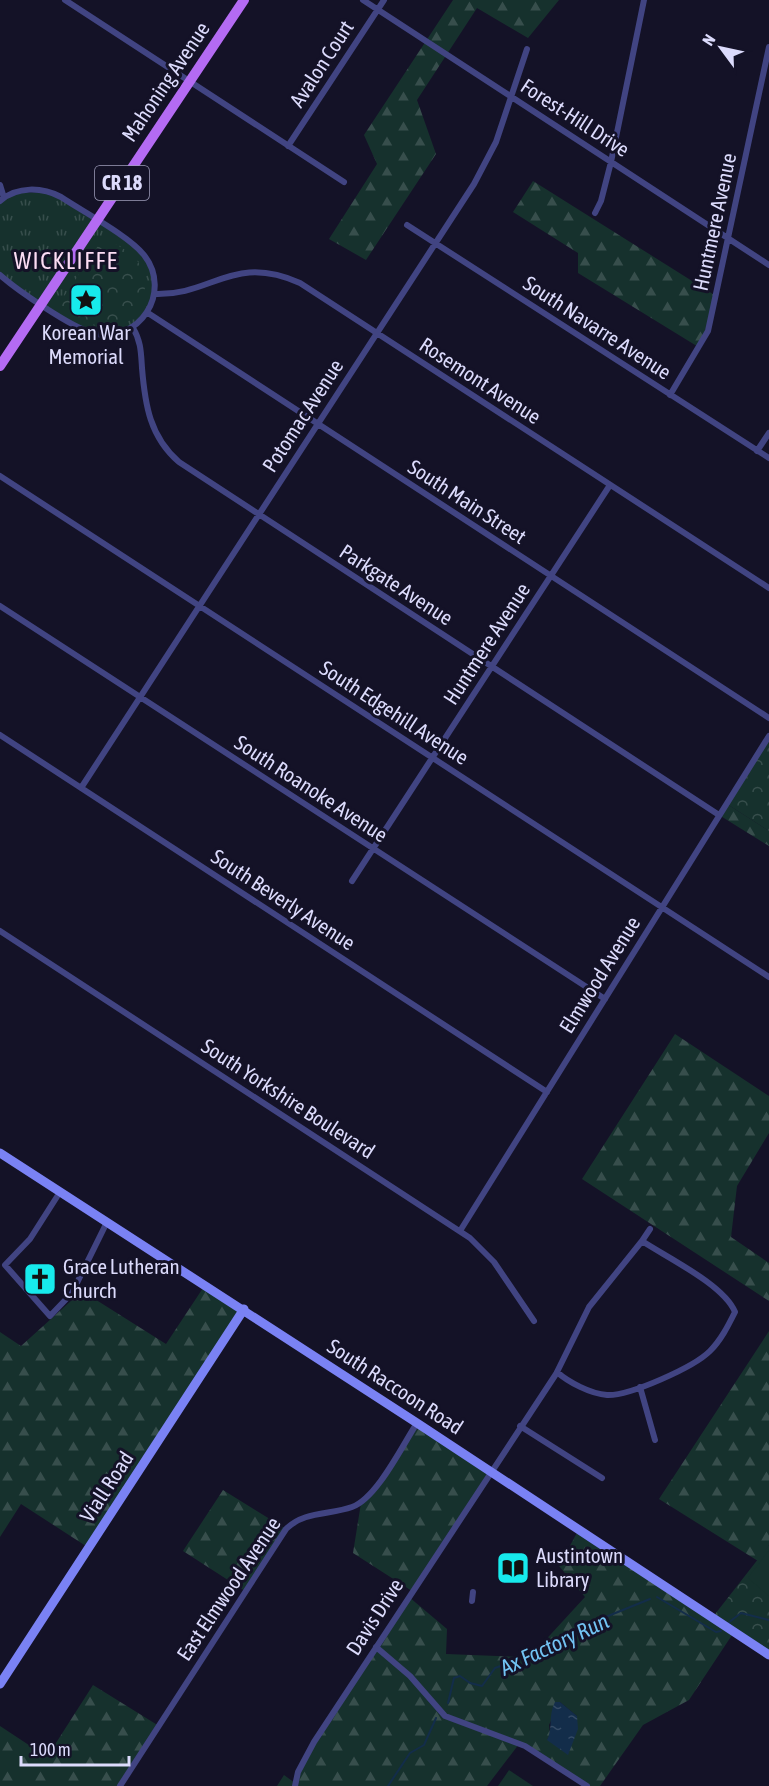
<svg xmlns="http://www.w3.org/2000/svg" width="769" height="1786" font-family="'Asap Condensed',sans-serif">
  <defs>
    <pattern id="grass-tufts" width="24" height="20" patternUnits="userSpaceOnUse" patternTransform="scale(1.5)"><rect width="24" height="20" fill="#16312d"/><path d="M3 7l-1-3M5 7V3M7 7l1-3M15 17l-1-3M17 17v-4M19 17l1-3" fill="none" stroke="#374e4c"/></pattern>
    <pattern id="forest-firs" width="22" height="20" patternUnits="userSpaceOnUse" patternTransform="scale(1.5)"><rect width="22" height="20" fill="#16312d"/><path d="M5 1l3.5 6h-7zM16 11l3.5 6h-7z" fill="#374e4c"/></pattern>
    <pattern id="park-crowns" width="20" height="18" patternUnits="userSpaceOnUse" patternTransform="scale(1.5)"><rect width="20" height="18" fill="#16312d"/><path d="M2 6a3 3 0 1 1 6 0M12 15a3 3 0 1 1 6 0" fill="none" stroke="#374e4c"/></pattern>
    <pattern id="water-ripples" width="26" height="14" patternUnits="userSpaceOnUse" patternTransform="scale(1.5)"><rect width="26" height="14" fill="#132d4a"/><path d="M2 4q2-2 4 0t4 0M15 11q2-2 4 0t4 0" fill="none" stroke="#354b65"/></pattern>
  </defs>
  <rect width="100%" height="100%" fill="#141227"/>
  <path fill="url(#grass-tufts)" d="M50,192C84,214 159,245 154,293C154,302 144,314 140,322L106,335L78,327L0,275V201L15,193Z"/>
  <path fill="url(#forest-firs)" fill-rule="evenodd" d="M453,0H559L528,38L477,8L417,100L436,154L366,260L329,239L377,164L364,135Z
    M533,181L716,296L700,348L578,273V253L513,212Z
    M727,804L769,831V846L719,815Z
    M675,1034L769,1096V1133L737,1186L731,1237L769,1263V1301L582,1179Z
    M205,1285L244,1309L89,1548L21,1504L0,1537V1332L21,1346L82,1291L166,1344Z
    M769,1331V1545L758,1561L659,1499Z
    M417,1423L491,1471L412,1591L353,1553L361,1503L368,1497Z
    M223,1490L286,1529L245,1591L183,1551Z
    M579,1529L734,1632L689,1700L643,1725L600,1786H587L519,1744L487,1786H277L284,1775L295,1783L298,1772L409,1597L447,1629L446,1654L520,1657L540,1646L585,1597L559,1566ZM560,1702L577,1716L547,1740L550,1734L549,1725Z
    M93,1685L159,1726L120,1786H0V1726L47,1757Z"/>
  <path fill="url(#park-crowns)" d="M104,237C115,244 130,251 138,262C158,290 133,329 100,326C85,324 72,312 59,304Z
    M769,736V831L727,804Z
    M769,1545V1655L712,1618Z"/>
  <path fill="#16312d" d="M769,1550V1596L748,1578Z
    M509,1770L533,1786H498Z"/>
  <path fill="url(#water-ripples)" d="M555,1702H560L577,1716L578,1729L568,1755L547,1740C553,1730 548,1715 555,1702Z"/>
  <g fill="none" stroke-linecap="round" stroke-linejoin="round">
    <path stroke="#132d4a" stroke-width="2" d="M657,1597L716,1632L721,1631
      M728,1623L741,1613L769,1620
      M448,1703L454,1678L460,1676L470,1683L482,1686L495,1668L523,1658L608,1616L650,1599
      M388,1786L410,1753L424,1745L436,1718"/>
    <path stroke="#414482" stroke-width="6" d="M65,0L344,182
      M363,0L769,265
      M288,146L384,0
      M0,185L4,198
      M0,201C17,186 42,187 61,197C82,211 129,236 144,255C173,292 139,345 93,333C72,328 17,290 0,275
      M595,213L601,201L611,162L644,0
      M407,225L769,458
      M154,294C213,296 232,253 300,283L769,588
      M148,313L769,718
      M133,328C141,341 141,353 142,368C145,405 150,437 179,462L719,815
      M670,395L708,331L769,47
      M757,451L769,433
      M0,476L769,977
      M0,606L605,999
      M0,735L547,1092
      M81,788L474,184L496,142L527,49
      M352,881L610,485
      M0,931L470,1238L494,1262L534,1321
      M60,1192L30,1239L5,1265L50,1316L72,1293L107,1222
      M460,1231L769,736
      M642,1241L650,1229
      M640,1387L655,1440
      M520,1426L602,1478
      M472,1601L473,1592
      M376,1647L410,1676L445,1716L525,1746L587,1786
      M120,1786L286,1529C304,1511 330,1515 352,1507C377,1498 402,1446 417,1423
      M295,1786L298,1772L314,1742L556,1374L589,1307L642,1241C668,1258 724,1285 735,1312C728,1326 721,1340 710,1351C694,1367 630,1396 607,1395C591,1394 568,1382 557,1372"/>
    <path stroke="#7a82f4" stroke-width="9" d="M0,1153L417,1423L769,1655
      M0,1684L244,1309"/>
    <path stroke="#b46bf3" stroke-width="10" d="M0,366L244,0"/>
  </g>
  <defs>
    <g id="sight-square" transform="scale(1.725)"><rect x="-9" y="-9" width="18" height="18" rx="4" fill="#17eaec" stroke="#141227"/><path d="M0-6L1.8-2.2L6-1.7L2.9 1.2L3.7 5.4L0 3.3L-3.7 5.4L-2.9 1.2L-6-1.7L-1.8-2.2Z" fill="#111"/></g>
    <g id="church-square" transform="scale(1.725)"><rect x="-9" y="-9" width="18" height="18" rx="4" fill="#17eaec" stroke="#141227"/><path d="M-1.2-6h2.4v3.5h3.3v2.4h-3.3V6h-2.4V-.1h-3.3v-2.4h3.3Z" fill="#111"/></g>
    <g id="library-square" transform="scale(1.725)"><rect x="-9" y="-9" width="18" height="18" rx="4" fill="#17eaec" stroke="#141227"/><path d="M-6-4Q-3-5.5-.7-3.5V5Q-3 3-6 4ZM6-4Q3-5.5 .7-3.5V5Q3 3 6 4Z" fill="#111"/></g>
  </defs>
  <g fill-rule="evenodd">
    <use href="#sight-square" x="86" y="300"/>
    <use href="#church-square" x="40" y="1279"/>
    <use href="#library-square" x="513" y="1568"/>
  </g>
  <g text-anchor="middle" stroke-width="6" stroke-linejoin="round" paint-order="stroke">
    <rect fill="#141227" stroke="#a09fbc" stroke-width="1.5" x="95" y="166" width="54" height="34" rx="4.5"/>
    <g font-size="20" font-weight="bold" fill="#dcdbfc">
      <text x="122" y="190">CR 18</text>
    </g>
    <g font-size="21" fill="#dcdbfc" stroke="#141227">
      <text transform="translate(322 64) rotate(-57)" y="7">Avalon Court</text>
      <text transform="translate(166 82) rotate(-56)" y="7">Mahoning Avenue</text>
      <text transform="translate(575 118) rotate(33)" y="7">Forest-Hill Drive</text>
      <text transform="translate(715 222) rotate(-78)" y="7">Huntmere Avenue</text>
      <text transform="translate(597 328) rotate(33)" y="7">South Navarre Avenue</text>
      <text transform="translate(480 381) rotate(33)" y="7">Rosemont Avenue</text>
      <text transform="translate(303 416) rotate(-57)" y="7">Potomac Avenue</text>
      <text transform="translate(467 502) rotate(33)" y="7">South Main Street</text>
      <text transform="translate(396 585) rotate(33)" y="7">Parkgate Avenue</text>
      <text transform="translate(487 644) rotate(-57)" y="7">Huntmere Avenue</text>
      <text transform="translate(394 713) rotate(33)" y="7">South Edgehill Avenue</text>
      <text transform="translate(311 789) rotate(33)" y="7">South Roanoke Avenue</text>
      <text transform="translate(283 900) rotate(33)" y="7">South Beverly Avenue</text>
      <text transform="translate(600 975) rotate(-58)" y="7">Elmwood Avenue</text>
      <text transform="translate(288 1099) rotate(33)" y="7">South Yorkshire Boulevard</text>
      <text transform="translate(395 1387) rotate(33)" y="7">South Raccoon Road</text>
      <text transform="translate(107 1487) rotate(-57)" y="7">Viall Road</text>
      <text transform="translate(229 1589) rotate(-56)" y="7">East Elmwood Avenue</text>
      <text transform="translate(375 1617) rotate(-57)" y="7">Davis Drive</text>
    </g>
    <g font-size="21" fill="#dcdbfc" stroke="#141227" text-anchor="start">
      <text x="86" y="340" text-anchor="middle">Korean War<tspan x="86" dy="24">Memorial</tspan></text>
      <text x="63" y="1274">Grace Lutheran<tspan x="63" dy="24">Church</tspan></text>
      <text x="536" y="1563">Austintown<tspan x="536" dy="24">Library</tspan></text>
    </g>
    <g font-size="22" font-style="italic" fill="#72c3f3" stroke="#141227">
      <text transform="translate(554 1644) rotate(-25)" y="8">Ax Factory Run</text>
    </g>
    <g font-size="24" letter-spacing="1.5" fill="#fcddf4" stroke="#141227">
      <text x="66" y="269">WICKLIFFE</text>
    </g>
  </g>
  <g transform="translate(721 48) rotate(303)" stroke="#141227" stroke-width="4.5" paint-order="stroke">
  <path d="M0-4.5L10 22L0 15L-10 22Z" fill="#dcdbfc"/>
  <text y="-9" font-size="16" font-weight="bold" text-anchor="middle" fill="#dcdbfc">N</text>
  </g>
  <path d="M21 1756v9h108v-9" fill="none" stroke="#dcdbfc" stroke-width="3"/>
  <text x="30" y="1756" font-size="18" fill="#dcdbfc" stroke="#141227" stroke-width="4.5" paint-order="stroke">100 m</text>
</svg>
